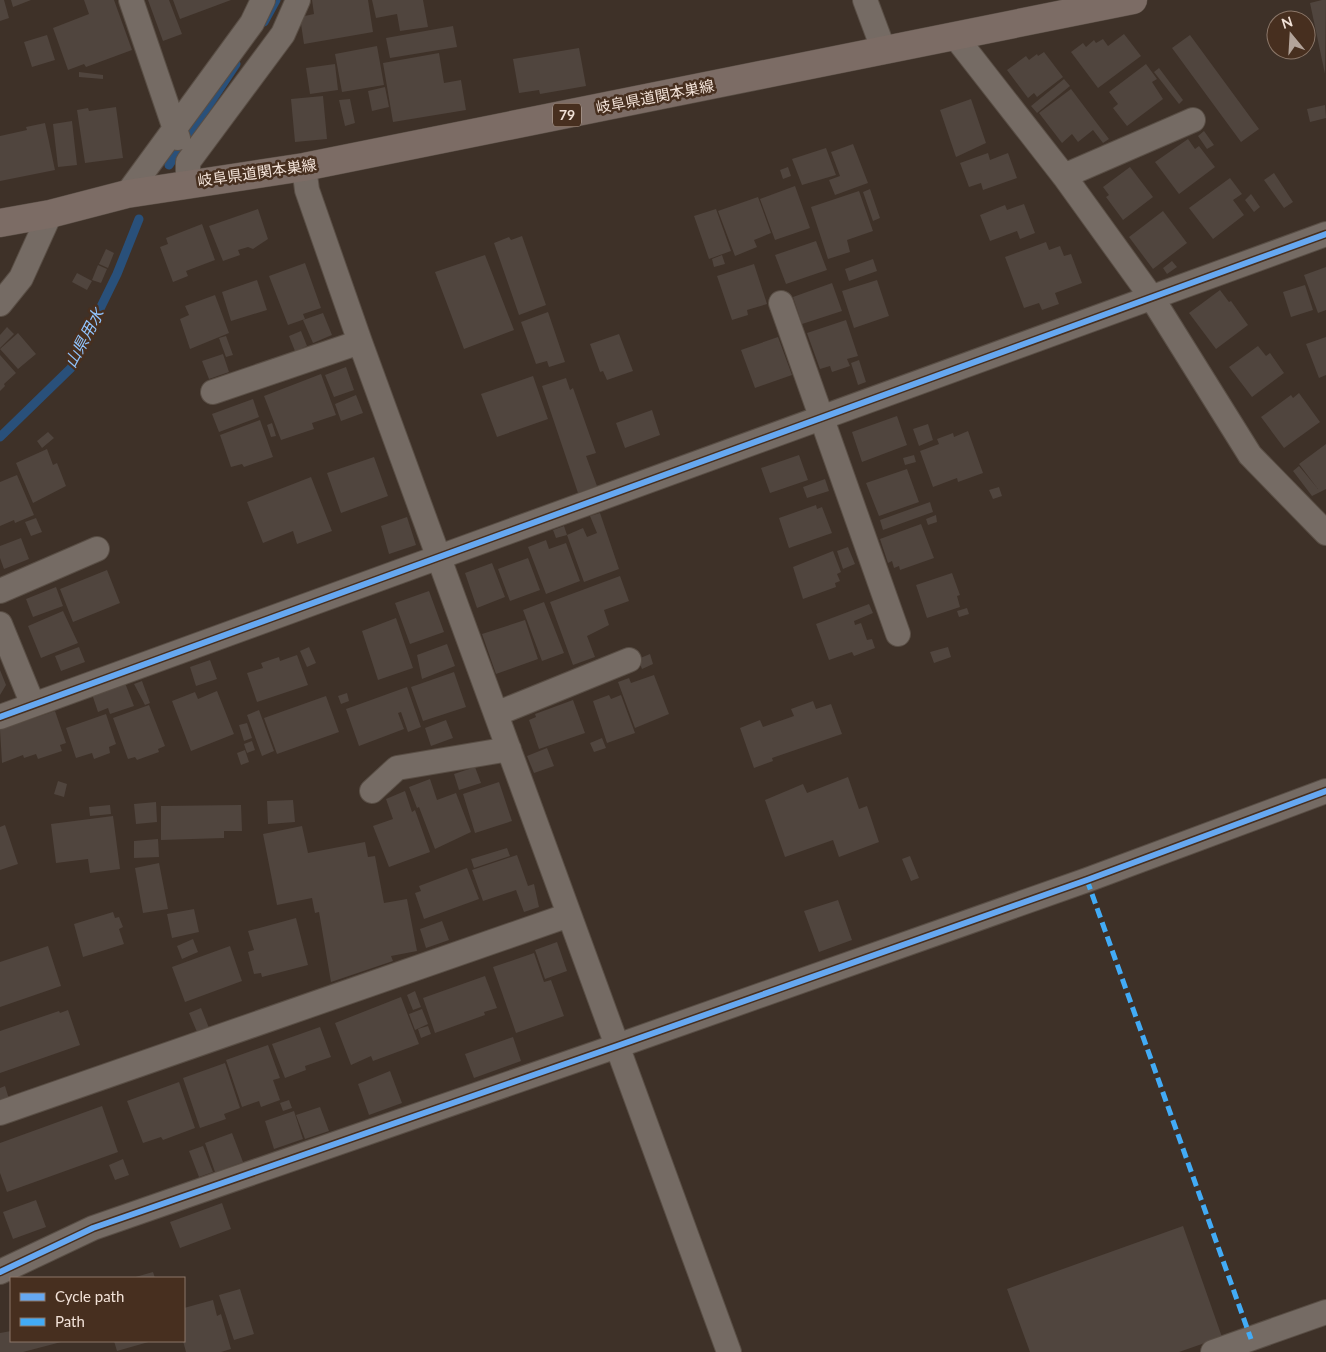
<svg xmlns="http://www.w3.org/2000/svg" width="1326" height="1352" font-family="Lato,'Noto Sans JP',sans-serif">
  <rect width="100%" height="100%" fill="#3e3128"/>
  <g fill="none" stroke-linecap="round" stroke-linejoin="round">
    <path stroke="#29507a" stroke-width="9" d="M264,22L276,0
      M169,165L236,64
      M0,437L71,368L117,274L139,219"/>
  </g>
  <path fill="#50453e" d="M0,0H4L9,18L0,21Z
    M11,0H31L13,7Z
    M84,0H114L132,50L86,67L84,64L68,70L53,28L89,14Z
    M148,0H169L182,34L163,41Z
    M173,0H231L180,19Z
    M312,0H368L373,32L304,44L300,17L314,14Z
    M372,0H423L428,27L400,31L397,14L376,18Z
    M1322,0H1326L1325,74L1310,3Z
    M453,26L457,47L390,58L386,38Z
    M1124,34L1141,56L1098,88L1071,52L1083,43L1086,47L1094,40L1096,43L1103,39L1108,46Z
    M47,35L55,60L32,67L24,42Z
    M1190,35L1259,129L1241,142L1172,48Z
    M377,46L384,85L342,92L335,54Z
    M579,48L586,86L540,94L539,90L519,93L513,59Z
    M1044,52L1063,77L1037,97L1034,93L1028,98L1007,70L1026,56L1029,60L1037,54L1038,56Z
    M439,53L444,83L461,80L466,110L393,122L383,63Z
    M335,64L338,90L310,94L306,68Z
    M1146,64L1157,79L1152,82L1163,99L1127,126L1113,108L1118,104L1109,92Z
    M1159,68L1183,100L1179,104L1154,72Z
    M79,72L103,75V79L79,77Z
    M1064,79L1070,86L1037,113L1031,106Z
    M385,87L389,107L372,111L368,91Z
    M1071,89L1099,126L1109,139L1103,143L1093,130L1078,142L1072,134L1062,143L1039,113Z
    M323,96L327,139L295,142L291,99Z
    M350,99L355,123L345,126L339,100Z
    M971,99L986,143L956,157L940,110Z
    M1325,105L1326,118L1310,122L1307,109Z
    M116,107L123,158L85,163L77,110L88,108L89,111Z
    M72,121L77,165L58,167L53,124Z
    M45,123L55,170L0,181V136L27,130L26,127Z
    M1204,131L1214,145L1207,149L1198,136Z
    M1188,139L1195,149L1199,146L1215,167L1179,194L1155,162Z
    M853,144L868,183L835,195L829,180L840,176L831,152Z
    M826,148L836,175L802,185L792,159Z
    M988,153L990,160L1008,153L1017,178L983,190L981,183L969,187L960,163Z
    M788,167L791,176L783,179L780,170Z
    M1130,167L1153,197L1123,220L1106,197L1109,195L1103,187Z
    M1274,173L1293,202L1284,208L1264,180Z
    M1230,178L1242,194L1233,200L1244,215L1213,239L1189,208Z
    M795,186L810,228L775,240L760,199Z
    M870,189L880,218L873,221L863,192Z
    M859,191L873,231L847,240L850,252L828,259L811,207Z
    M1251,194L1260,207L1254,212L1245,200Z
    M758,197L771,233L754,240L757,247L735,256L718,211Z
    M1024,204L1035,233L1020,239L1017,231L990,241L980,215L1005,205L1007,210Z
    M258,209L268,239L253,249L248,247L238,250L240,255L223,261L209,226Z
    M716,209L731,251L709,259L694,216Z
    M1163,211L1187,243L1153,269L1129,237Z
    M202,224L215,260L186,271L188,276L173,282L160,247L168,244L166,238Z
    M522,236L546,305L519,315L494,243L509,237L511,240Z
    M816,241L827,270L786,284L775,255Z
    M1046,242L1049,250L1060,246L1064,256L1071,254L1082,283L1055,293L1059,304L1042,310L1039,303L1024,308L1005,257Z
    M106,249L114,253L108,268L99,264Z
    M485,255L514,330L464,349L435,272Z
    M722,255L725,264L714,267L712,259Z
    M873,259L877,271L849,281L845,269Z
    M1172,261L1177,267L1167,274L1163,268Z
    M305,263L321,308L303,314L305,319L288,325L269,276Z
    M754,264L767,304L747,310L748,315L732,320L717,276Z
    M98,265L107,269L101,283L92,280Z
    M1326,267V310L1318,313L1304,275Z
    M77,273L92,281L87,290L72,282Z
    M257,280L267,310L231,321L222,292Z
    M877,280L889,316L854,328L842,291Z
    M832,283L842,311L802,324L793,297Z
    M1305,285L1313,310L1291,317L1283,292Z
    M1220,290L1229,302L1231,301L1248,325L1216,349L1189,313Z
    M215,295L229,333L190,349L180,319L189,315L185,306Z
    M548,312L565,362L549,367L547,361L536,364L521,322Z
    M323,313L332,335L313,343L303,320Z
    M846,320L858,356L847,359L850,366L832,372L830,366L820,369L807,333Z
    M7,327L14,334L0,348V335Z
    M301,331L307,346L295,351L289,336Z
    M18,333L36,354L18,369L0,349Z
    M619,334L633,371L607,380L603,371L600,372L590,344Z
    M226,336L233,355L226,357L219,338Z
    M778,337L792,375L755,388L741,350Z
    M1326,337V375L1319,378L1306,344Z
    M1258,346L1266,356L1270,353L1284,373L1252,397L1229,367Z
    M223,354L229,372L209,379L202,361Z
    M0,355L16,373L4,384L5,386L0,391Z
    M859,360L866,382L858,385L851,363Z
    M346,367L354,390L334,397L325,375Z
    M321,374L336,415L312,423L314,429L281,440L264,396Z
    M533,376L548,419L497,437L481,394Z
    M566,378L570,390L573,388L596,453L586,456L597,486L578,493L542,386Z
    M1299,393L1320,422L1284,448L1261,417L1291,395L1293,398Z
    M356,395L363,413L341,421L335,404Z
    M253,399L259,417L219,432L212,414Z
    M652,410L660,435L625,448L616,423Z
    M897,416L907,445L862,462L852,432Z
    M260,420L273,457L244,467L242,464L231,467L220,435Z
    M272,423L276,436L271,437L267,425Z
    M928,424L933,440L919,446L913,429Z
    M968,431L983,473L958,482L957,478L933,487L920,451L939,444L937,439L953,433L954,437Z
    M48,432L54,438L42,448L37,441Z
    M1326,444V489L1312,496L1293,471L1299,466L1318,489L1299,464Z
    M47,449L53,465L57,463L66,486L33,503L16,463Z
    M799,455L808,480L770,493L761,468Z
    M914,455L916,462L905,465L903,458Z
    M374,457L388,496L341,513L327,473Z
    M907,469L919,502L879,516L866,483Z
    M17,475L34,515L15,523L14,520L0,526V482Z
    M311,477L332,531L297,544L293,531L263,543L247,502Z
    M825,479L829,491L807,498L803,487Z
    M999,487L1002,496L993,499L989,490Z
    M930,502L933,512L883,530L880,520Z
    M816,505L817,509L822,507L832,533L789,548L779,518Z
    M600,513L619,569L584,582L567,535L583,528L587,537L597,533L590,516Z
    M936,515L937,522L928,525L926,519Z
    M407,517L416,545L389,554L381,526Z
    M36,518L42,532L31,536L25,522Z
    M921,524L934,558L900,570L899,566L894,568L892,561L888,563L880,539Z
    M564,526L567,535L556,538L553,530Z
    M21,538L29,559L4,569L0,558V546Z
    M546,540L549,549L566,543L580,581L546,594L528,547Z
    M848,547L855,564L843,569L837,551Z
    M833,551L841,572L837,574L840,581L835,583L836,587L803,599L793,567Z
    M528,558L540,590L510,601L498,569Z
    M492,563L505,597L477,608L465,573Z
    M107,570L120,603L73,622L60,589Z
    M952,573L960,595L957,596L960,607L927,618L916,585Z
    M620,576L629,601L604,610L609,625L587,636L595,657L573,665L550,602Z
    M56,587L63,606L33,617L26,599Z
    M429,591L444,632L410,644L395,603Z
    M544,602L564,653L542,661L523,610Z
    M869,604L873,613L854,621L855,625L861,623L867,640L872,639L875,648L854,656L852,652L829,660L816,624Z
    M967,608L969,614L959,617L957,611Z
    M63,611L78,643L41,658L28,626Z
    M396,618L413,668L378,680L362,631Z
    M525,620L538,659L496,674L482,634Z
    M447,644L455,666L422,679L417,655Z
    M79,647L85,662L61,671L55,656Z
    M309,647L316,663L307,667L300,651Z
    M948,647L951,657L934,663L930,652Z
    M650,654L653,664L642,669L638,659Z
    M297,655L308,685L257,702L247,673L263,668L261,663L279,657L280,661Z
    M210,660L217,679L196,686L190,667Z
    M0,670L6,685L0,695Z
    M454,672L466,707L423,721L411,687Z
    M654,675L669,714L635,728L618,682L629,678L631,683Z
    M142,681L150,703L145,705L134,684Z
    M125,683L134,706L110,714L108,708L98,712L92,694Z
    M407,687L421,727L408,732L401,712L398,713L404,729L359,746L346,709Z
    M217,691L234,734L191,751L172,701L195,692L198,699Z
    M347,693L349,701L341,704L338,696Z
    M609,695L611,699L621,695L635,733L607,743L593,701Z
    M326,696L339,732L277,754L264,718Z
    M573,700L585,733L539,749L529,720L536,717L535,714Z
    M813,701L816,709L831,704L842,734L772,758L773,761L754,768L740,728L760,720L763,727L794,716L791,709Z
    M149,705L165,746L158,749L159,752L137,760L135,757L128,759L113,718Z
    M259,710L274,751L262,756L247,715Z
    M55,711L66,743L60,745L62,751L38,759L36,754L24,758L23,755L2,763L0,730Z
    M106,714L116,744L109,747L110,753L94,759L92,753L76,758L66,728Z
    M446,720L453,738L431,746L425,728Z
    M247,723L252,738L244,741L239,725Z
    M602,738L606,748L594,752L590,743Z
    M252,741L255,750L247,753L244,744Z
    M547,748L554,766L534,773L527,756Z
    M245,750L249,762L241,765L237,753Z
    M475,767L481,783L459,790L454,774Z
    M848,777L859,809L867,806L879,842L839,857L833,840L785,857L765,800L803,784L807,793Z
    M430,779L437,800L456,793L471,832L435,849L419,807L417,808L409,787Z
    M58,781L67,784L64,797L54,794Z
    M499,782L512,821L475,833L463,794Z
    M405,791L412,812L415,810L430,852L389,867L373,826L393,819L386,799Z
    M293,800L295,822L268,824L267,801Z
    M156,802L157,822L136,824L134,804Z
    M110,805L111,814L90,816L89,807Z
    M241,805L242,831H224V838L161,840V806Z
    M113,816L120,869L90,873L88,859L56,863L51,824Z
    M5,825L18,864L0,870V827Z
    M302,826L308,853L365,842L368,857L375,856L384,903L407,899L417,951L391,956L393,961L331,982L319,912L315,913L312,898L277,905L263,834Z
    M158,839L159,857L134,858V841Z
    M507,848L510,856L474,868L471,859Z
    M517,855L528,886L534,884L539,907L524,912L516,890L483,901L472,870Z
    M910,856L919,878L911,881L902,859Z
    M159,863L168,909L143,913L135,868Z
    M467,868L479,899L424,919L415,893L421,891L419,886Z
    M838,900L852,940L819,952L804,911Z
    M194,909L199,932L172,938L167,914Z
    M113,912L115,918L119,917L123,927L119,929L124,944L83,957L74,924Z
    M296,918L308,965L262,977L261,973L254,974L248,952L254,950L248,931Z
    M442,921L449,940L426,948L420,929Z
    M193,939L198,952L182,959L177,946Z
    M557,942L567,971L545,979L535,950Z
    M48,946L61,986L0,1007V962Z
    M230,946L242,981L185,1002L172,967Z
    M534,953L544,982L551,980L564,1016L516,1033L493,967Z
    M485,976L497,1008L484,1012L485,1015L435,1033L423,998Z
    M415,991L421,1007L413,1010L407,995Z
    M401,997L419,1044L373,1061L371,1056L351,1065L335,1023Z
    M201,1008L209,1028L197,1032L189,1013Z
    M422,1009L428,1024L415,1030L409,1014Z
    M68,1010L80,1045L0,1073V1031L59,1011L60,1013Z
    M428,1026L431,1034L421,1038L418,1029Z
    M320,1027L331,1057L305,1066L306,1070L285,1078L272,1044Z
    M513,1037L521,1061L474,1078L465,1054Z
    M268,1045L280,1078L273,1080L280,1100L261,1107L259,1101L242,1107L226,1060Z
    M225,1063L240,1108L224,1114L226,1119L200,1128L183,1078Z
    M390,1071L402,1103L369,1115L358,1084Z
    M179,1082L195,1128L163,1140L161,1137L143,1143L127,1101Z
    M5,1086L9,1099L0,1102V1088Z
    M289,1100L292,1108L283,1111L280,1103Z
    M102,1106L118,1152L7,1192L0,1173V1143Z
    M320,1107L329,1131L305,1139L296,1115Z
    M294,1111L303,1139L274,1149L265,1121Z
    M232,1133L243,1162L215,1172L205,1143Z
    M203,1146L213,1172L199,1177L189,1151Z
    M123,1159L129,1175L115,1180L109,1165Z
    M36,1200L46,1227L13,1239L3,1212Z
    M222,1203L231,1229L180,1248L170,1222Z
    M1183,1226L1222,1337L1179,1352H1030L1007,1289Z
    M153,1272L155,1278H132Z
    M240,1289L254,1334L234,1340L219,1295Z
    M213,1300L217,1316L221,1314L231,1349L221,1352H186L183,1341L184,1308Z
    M11,1331V1341H65L23,1352H0V1333Z
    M114,1341H152L117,1351Z"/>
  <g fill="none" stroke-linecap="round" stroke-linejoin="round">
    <g stroke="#594e45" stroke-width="26">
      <path id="minor" d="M131,0L178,138
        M865,0L884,51
        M954,35L1064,176L1152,298L1250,455L1326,533
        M304,167L307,190L360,342L729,1352
        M1064,176L1193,120
        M188,184V162L283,34L298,0
        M127,194L252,23L263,0
        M781,303L898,634
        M0,304L21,278L50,214
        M213,392L360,342
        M0,591L97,549
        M0,624L33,705
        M496,714L629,660
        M0,717L1326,234
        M372,791L397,768L509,749
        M0,1113L569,915
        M0,1272L93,1228L617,1046L1087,880L1326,791
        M1213,1352L1326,1312"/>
    </g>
    <g stroke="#594e45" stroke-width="29">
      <path id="primary" d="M0,223L50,214L127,194L304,167L1133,0"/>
    </g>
    <use href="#minor" stroke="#756b64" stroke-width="24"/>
    <use href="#primary" stroke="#7c6c65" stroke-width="28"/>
    <path stroke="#42abf6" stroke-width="5" stroke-dasharray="10 5" stroke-linecap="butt" d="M1087,880L1251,1339"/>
    <g stroke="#472f1f" stroke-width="9">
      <path id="cycleway" d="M0,717L1326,234
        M0,1272L93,1228L617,1046L1087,880L1326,791"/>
    </g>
    <use href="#cycleway" stroke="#66a8f1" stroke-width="6"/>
  </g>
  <g text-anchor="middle" stroke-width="5" stroke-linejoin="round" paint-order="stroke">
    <rect fill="#472f1f" stroke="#bfaca0" stroke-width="1" x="553" y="103.5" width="28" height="23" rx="4"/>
    <g font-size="14" font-weight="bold" fill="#f2e2d8">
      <text x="567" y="120">79</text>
    </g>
    <g font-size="15" fill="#f2e2d8" stroke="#472f1f">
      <text transform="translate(655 97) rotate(-11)" y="5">岐阜県道関本巣線</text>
      <text transform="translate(257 173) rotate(-8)" y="5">岐阜県道関本巣線</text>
    </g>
    <g font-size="16" font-style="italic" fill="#90c3fc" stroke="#472f1f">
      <text transform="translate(84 338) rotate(-62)" y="6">山県用水</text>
    </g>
  </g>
  <rect x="10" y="1277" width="175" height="65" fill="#472f1f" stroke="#8b7769"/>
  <rect x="20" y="1293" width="25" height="8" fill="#66a8f1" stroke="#8b7769"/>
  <text x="55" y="1302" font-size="15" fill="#f2e2d8">Cycle path</text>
  <rect x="20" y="1318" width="25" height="8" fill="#42abf6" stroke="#8b7769"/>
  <text x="55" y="1327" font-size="15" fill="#f2e2d8">Path</text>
  <g transform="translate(1291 35) rotate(342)"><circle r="24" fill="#472f1f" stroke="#8b7769"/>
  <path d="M0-4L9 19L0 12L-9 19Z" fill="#b3a49a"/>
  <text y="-8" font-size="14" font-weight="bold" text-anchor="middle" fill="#f2e2d8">N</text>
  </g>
</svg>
